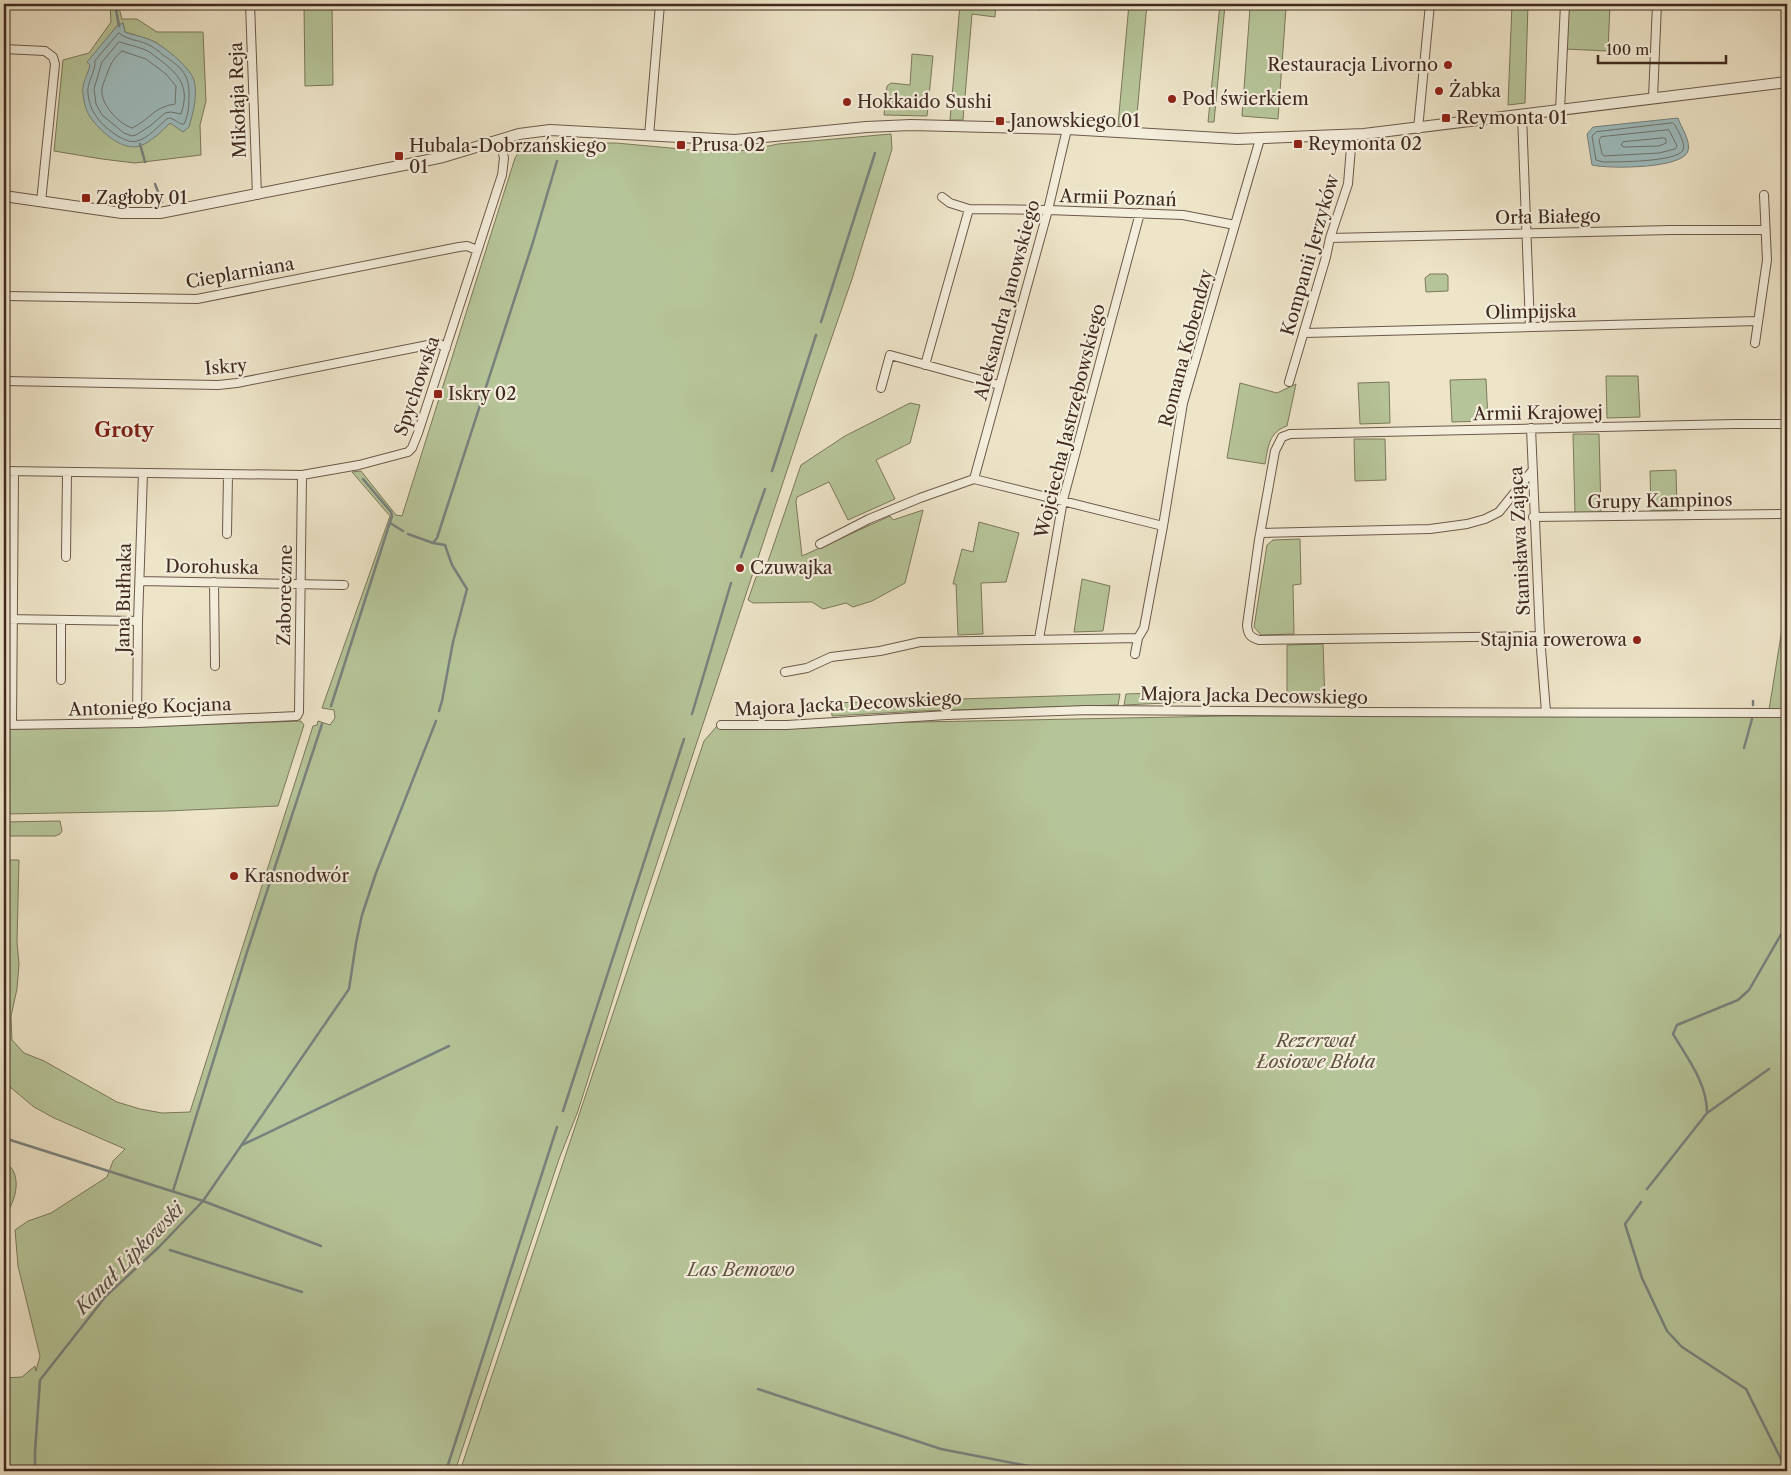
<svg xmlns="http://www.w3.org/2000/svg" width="1791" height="1475" font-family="'Libre Caslon Text',serif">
  <rect width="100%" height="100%" fill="#eee5c9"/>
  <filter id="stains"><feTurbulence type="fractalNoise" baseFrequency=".004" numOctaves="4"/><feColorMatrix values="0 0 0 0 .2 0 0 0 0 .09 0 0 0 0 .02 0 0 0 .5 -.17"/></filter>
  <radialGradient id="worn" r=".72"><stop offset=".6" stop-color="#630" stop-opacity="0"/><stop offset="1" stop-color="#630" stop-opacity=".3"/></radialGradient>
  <path fill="#b6c599" stroke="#7c785c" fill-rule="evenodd" d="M110,4H118L122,19H137L157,32H203L206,101L200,125L201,155L135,163L102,159L54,151L63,60L89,53L111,22ZM123,23L125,32L148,39L157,43L178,60L175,125L170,123L94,122C79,98 82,90 91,65L88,62L117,26Z
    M304,4H332L333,85L305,86Z
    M960,4L1040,5V10L996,4L995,17L972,14L963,120H950Z
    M1129,4H1147L1136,125H1118Z
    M1220,4H1251V8H1286L1278,119L1242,116L1250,8L1225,5L1214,122H1208Z
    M1512,4H1528L1525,103L1508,105Z
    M1567,4H1610L1608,51L1565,49Z
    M912,54L933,56L927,116L884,115L887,86L891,83L910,85Z
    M891,134L892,149L852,279L817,380L636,926L578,1111L559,1159L455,1471H4V1378L22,1377L35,1366L36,1371L40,1356L18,1266L15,1230L28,1221L51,1213L107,1177L113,1161L125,1149L54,1118L34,1107L4,1082V860H19L17,942L19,964L17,989L11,1016L12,1040L24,1053L44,1061L117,1102L140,1109L162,1113L190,1112L313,726L317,725L318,721L330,725L335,718L334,710L322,708L390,516L352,472L361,471L396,515L402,516L515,158L521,148L536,143H616L714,152L750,150L778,144Z
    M1430,274H1446L1448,276V291L1426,292L1425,278Z
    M1606,376H1638L1640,417L1607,418Z
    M1486,379L1488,421L1452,422L1450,380Z
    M1389,382L1390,423L1360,424L1358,383Z
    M1240,383L1277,393L1296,384L1287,426C1269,432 1268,447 1265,464L1227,458Z
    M910,403L920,405L910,443L876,460L895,499L848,520L829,482L797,497L796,502L802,556L890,516L893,520L923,510L905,583L872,601L853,607L846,603L823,609L812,602L753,603L748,600L756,577L764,573L801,465L845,436Z
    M1573,434H1599L1601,512L1575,513Z
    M1354,439H1385L1386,480L1355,481Z
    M1676,470L1677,510L1651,511L1650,471Z
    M979,522L1019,533L1006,582L981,583L983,634L958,635L956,584H953L962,549L973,552Z
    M1300,539L1301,584L1293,585L1294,634L1261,635L1254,627L1267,545L1273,540Z
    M1082,579L1110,586L1103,631L1074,632Z
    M1787,598V1471H460L704,741L717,726L1227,716H1768Z
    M1323,644L1325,702L1287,703V645Z
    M1187,692V702L1124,705L1126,694Z
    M1120,694L1118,705L920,711L832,716L831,703Z
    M301,721L304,725L278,806L167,811L4,814V729L135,727Z
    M60,821L62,831L60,834L55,836H4V822Z
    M4,1162C24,1172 16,1203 4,1216Z"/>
  <path fill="#9ebdbf" stroke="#79827f" d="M123,23L125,32C133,35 141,36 148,39C161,43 190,67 194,80C198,95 193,113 189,127L183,132L170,123C162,131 151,142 140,146C123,151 104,134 94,122C87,115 84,104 83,94C81,85 88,74 90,65L87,62L117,26Z
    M1678,118C1681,127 1691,141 1688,151C1683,169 1608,169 1592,165L1587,134L1593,127Z"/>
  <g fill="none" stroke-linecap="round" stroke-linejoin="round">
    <path stroke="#707470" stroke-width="1" d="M119,33C127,40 138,40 147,44C154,47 158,51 163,55C182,68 190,74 189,98C189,107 188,116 184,124C179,125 175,118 168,118C158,126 149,138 137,141C125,145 102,126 96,116C91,109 89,102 88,94C86,83 96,72 95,61Z
      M120,42C128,45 136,46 143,49C150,51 154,56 160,60C180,75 190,88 181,114L171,112L165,113L150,126L136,135L132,136L124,133L102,115L96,104L94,89L102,62L118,43Z
      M122,51L146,59L166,74L176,86L175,104C153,107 151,119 132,128C120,124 103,107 102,93C101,87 105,80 107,74C110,65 114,57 122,51Z
      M1673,123L1675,125C1678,131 1686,144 1683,150C1678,162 1616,162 1603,162L1596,160L1592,136L1596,132Z
      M1669,130L1677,146L1675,149L1659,153L1604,156L1602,154L1599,140L1601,137Z
      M1664,138L1666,139V143L1659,146L1624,147L1621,145L1623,142Z"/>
    <path stroke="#79827f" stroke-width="2.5" d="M115,4L119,26
      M140,144L145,162
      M155,184L162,202
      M821,322L875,153
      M772,471L816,335
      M390,523L403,531
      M408,534L433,543L445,545L452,565L467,589L453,642L442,701L439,711
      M433,543L437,538L533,242L557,161
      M741,557L765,489
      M1753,705V701
      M331,706L392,516L391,512L363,479
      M692,714L731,583
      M1744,748L1752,719
      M563,1111L684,739
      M1707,1113L1769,1069
      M4,1138L203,1201L321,1246
      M242,1145L449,1046
      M1647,1189L1707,1113C1707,1083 1688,1059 1673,1034L1677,1025L1738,1000L1749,990L1787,924
      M173,1191L247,952L322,724
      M1641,1202L1625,1224L1642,1278L1667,1331L1682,1347L1746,1389L1787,1471
      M170,1250L302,1292
      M758,1389L941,1449L1054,1471
      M35,1471V1452L40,1380L106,1296L159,1247L203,1201L349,989L356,943L362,915L376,873L436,721
      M446,1471L557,1127"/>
    <g stroke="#6c594a" stroke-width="10">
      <path id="minor" d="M250,4L257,195
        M4,49L45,51L53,57L55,64L41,202
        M1653,98L1657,4
        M1560,110L1565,4
        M1522,115L1530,327
        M1418,129L1430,4
        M649,136L660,4
        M942,197L950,203L969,209L1048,210L1183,215L1235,225
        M1330,238L1671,230H1765
        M4,296L197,299L459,247L467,246L477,250
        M1305,333L1758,321
        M1755,343L1767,260L1764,195
        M925,365L969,209
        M4,381L218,385L237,383L438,343L446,348
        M1289,382L1326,257L1330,238L1348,184L1352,135
        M881,388L890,355L999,385
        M1531,428L1540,636L1546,712
        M4,471L302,475L359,465L408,452L412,448L418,433L502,175L504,158L500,140
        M974,479L1048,210L1067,129
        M974,479L1163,526
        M1533,517L1787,514
        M1261,533L1430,529L1467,524L1485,519L1499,512L1532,471
        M227,534L228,475
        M820,544L869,519L920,498L974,479
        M66,557L67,472
        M140,581L344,585
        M214,582L215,666
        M4,619L138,621
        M1540,636L1259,640C1250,637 1248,635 1247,625L1259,540L1275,451L1282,437L1290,434L1734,424H1787
        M1039,639L1063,500L1140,213
        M1135,654L1138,638L1144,628L1163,526L1183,403L1260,139
        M785,672L807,668L831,657L880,651L920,642L1138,638
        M61,680V620
        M137,723L138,621L143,473
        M4,725L137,723L297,716L299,712L302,475
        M12,725L14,471
        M721,725H787L947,715L1087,710L1361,712L1787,713"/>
    </g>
    <g stroke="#6c594a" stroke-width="12">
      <path id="tertiary" d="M4,196L122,213H160L409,164L443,157L519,134L550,130L735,140L866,127L911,125L1067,129L1237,139L1364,134L1787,82"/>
    </g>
    <use href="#minor" stroke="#f4eedc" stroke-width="8"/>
    <use href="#tertiary" stroke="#f4eedc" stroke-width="10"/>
  </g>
  <g fill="#8f2418" stroke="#f4eedc" stroke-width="2">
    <circle cx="1448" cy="65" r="5"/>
    <circle cx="1439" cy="91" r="5"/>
    <circle cx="1172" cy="99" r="5"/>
    <circle cx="847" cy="102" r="5"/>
    <rect x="1441" y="113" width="10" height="10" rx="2.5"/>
    <rect x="995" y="116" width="10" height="10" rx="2.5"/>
    <rect x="1293" y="139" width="10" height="10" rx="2.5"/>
    <rect x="676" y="140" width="10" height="10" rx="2.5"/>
    <rect x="394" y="151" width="10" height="10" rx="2.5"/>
    <rect x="81" y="193" width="10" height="10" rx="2.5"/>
    <rect x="433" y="389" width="10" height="10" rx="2.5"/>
    <circle cx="740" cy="568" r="5"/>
    <circle cx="1637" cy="640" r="5"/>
    <circle cx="234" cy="876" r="5"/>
  </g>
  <g text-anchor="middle" stroke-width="4.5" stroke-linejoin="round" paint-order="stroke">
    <g font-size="18" fill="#412a20" stroke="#f4eedc" text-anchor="start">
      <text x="1438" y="71" text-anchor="end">Restauracja Livorno</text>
      <text x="1449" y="97">Żabka</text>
      <text x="1182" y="105">Pod świerkiem</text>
      <text x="857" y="108">Hokkaido Sushi</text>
      <text x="1456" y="124">Reymonta 01</text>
      <text x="1010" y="127">Janowskiego 01</text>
      <text x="1308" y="150">Reymonta 02</text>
      <text x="691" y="151">Prusa 02</text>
      <text x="409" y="152">Hubala-Dobrzańskiego<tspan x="409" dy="21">01</tspan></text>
      <text x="96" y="204">Zagłoby 01</text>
      <text x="448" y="400">Iskry 02</text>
      <text x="750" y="574">Czuwajka</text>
      <text x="1627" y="646" text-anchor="end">Stajnia rowerowa</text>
      <text x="244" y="882">Krasnodwór</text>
    </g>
    <g font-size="18" fill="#412a20" stroke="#f4eedc">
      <text transform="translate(238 100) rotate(-92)" y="6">Mikołaja Reja</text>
      <text transform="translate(1118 198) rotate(2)" y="6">Armii Poznań</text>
      <text transform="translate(1548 217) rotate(-1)" y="6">Orła Białego</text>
      <text transform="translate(1310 255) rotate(-74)" y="6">Kompanii Jerzyków</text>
      <text transform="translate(240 273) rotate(-10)" y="6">Cieplarniana</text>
      <text transform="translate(1007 300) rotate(-75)" y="6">Aleksandra Janowskiego</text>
      <text transform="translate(1531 312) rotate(-1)" y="6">Olimpijska</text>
      <text transform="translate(1186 348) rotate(-75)" y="6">Romana Kobendzy</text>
      <text transform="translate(226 367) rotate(-5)" y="6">Iskry</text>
      <text transform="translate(417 386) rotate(-71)" y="6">Spychowska</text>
      <text transform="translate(1538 413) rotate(-1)" y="6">Armii Krajowej</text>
      <text transform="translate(1070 421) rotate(-76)" y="6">Wojciecha Jastrzębowskiego</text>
      <text transform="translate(1660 501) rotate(-1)" y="6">Grupy Kampinos</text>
      <text transform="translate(1520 541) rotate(-93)" y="6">Stanisława Zająca</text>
      <text transform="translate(212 567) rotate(1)" y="6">Dorohuska</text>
      <text transform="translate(285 595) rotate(-89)" y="6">Zaboreczne</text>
      <text transform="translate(124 598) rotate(-89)" y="6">Jana Bułhaka</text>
      <text transform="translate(1254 696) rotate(1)" y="6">Majora Jacka Decowskiego</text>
      <text transform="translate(848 704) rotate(-3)" y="6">Majora Jacka Decowskiego</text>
      <text transform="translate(150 707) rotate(-2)" y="6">Antoniego Kocjana</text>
    </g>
    <g font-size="18" font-style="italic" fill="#5e513e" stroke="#f4eedc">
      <text x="1316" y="1047">Rezerwat<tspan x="1316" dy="21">Łosiowe Błota</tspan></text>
      <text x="741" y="1276">Las Bemowo</text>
    </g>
    <g font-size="19" font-style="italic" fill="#584f48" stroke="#f4eedc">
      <text transform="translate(129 1258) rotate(-46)" y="7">Kanał Lipkowski</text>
    </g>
    <g font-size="20" font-weight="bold" fill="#7a1f14" stroke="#f4eedc">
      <text x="124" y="437">Groty</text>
    </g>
  </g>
  <rect width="1791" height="1475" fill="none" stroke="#eee5c9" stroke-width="20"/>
  <rect x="5" y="5" width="1781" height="1465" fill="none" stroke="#412a20" stroke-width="2.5"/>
  <rect x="10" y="10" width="1771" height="1455" fill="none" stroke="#412a20"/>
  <path d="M1598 55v8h128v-8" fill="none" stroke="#412a20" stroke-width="2.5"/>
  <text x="1606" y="55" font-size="15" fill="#412a20" stroke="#f4eedc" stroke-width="4" paint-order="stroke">100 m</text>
  <rect width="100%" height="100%" filter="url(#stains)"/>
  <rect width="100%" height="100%" fill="url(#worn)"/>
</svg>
